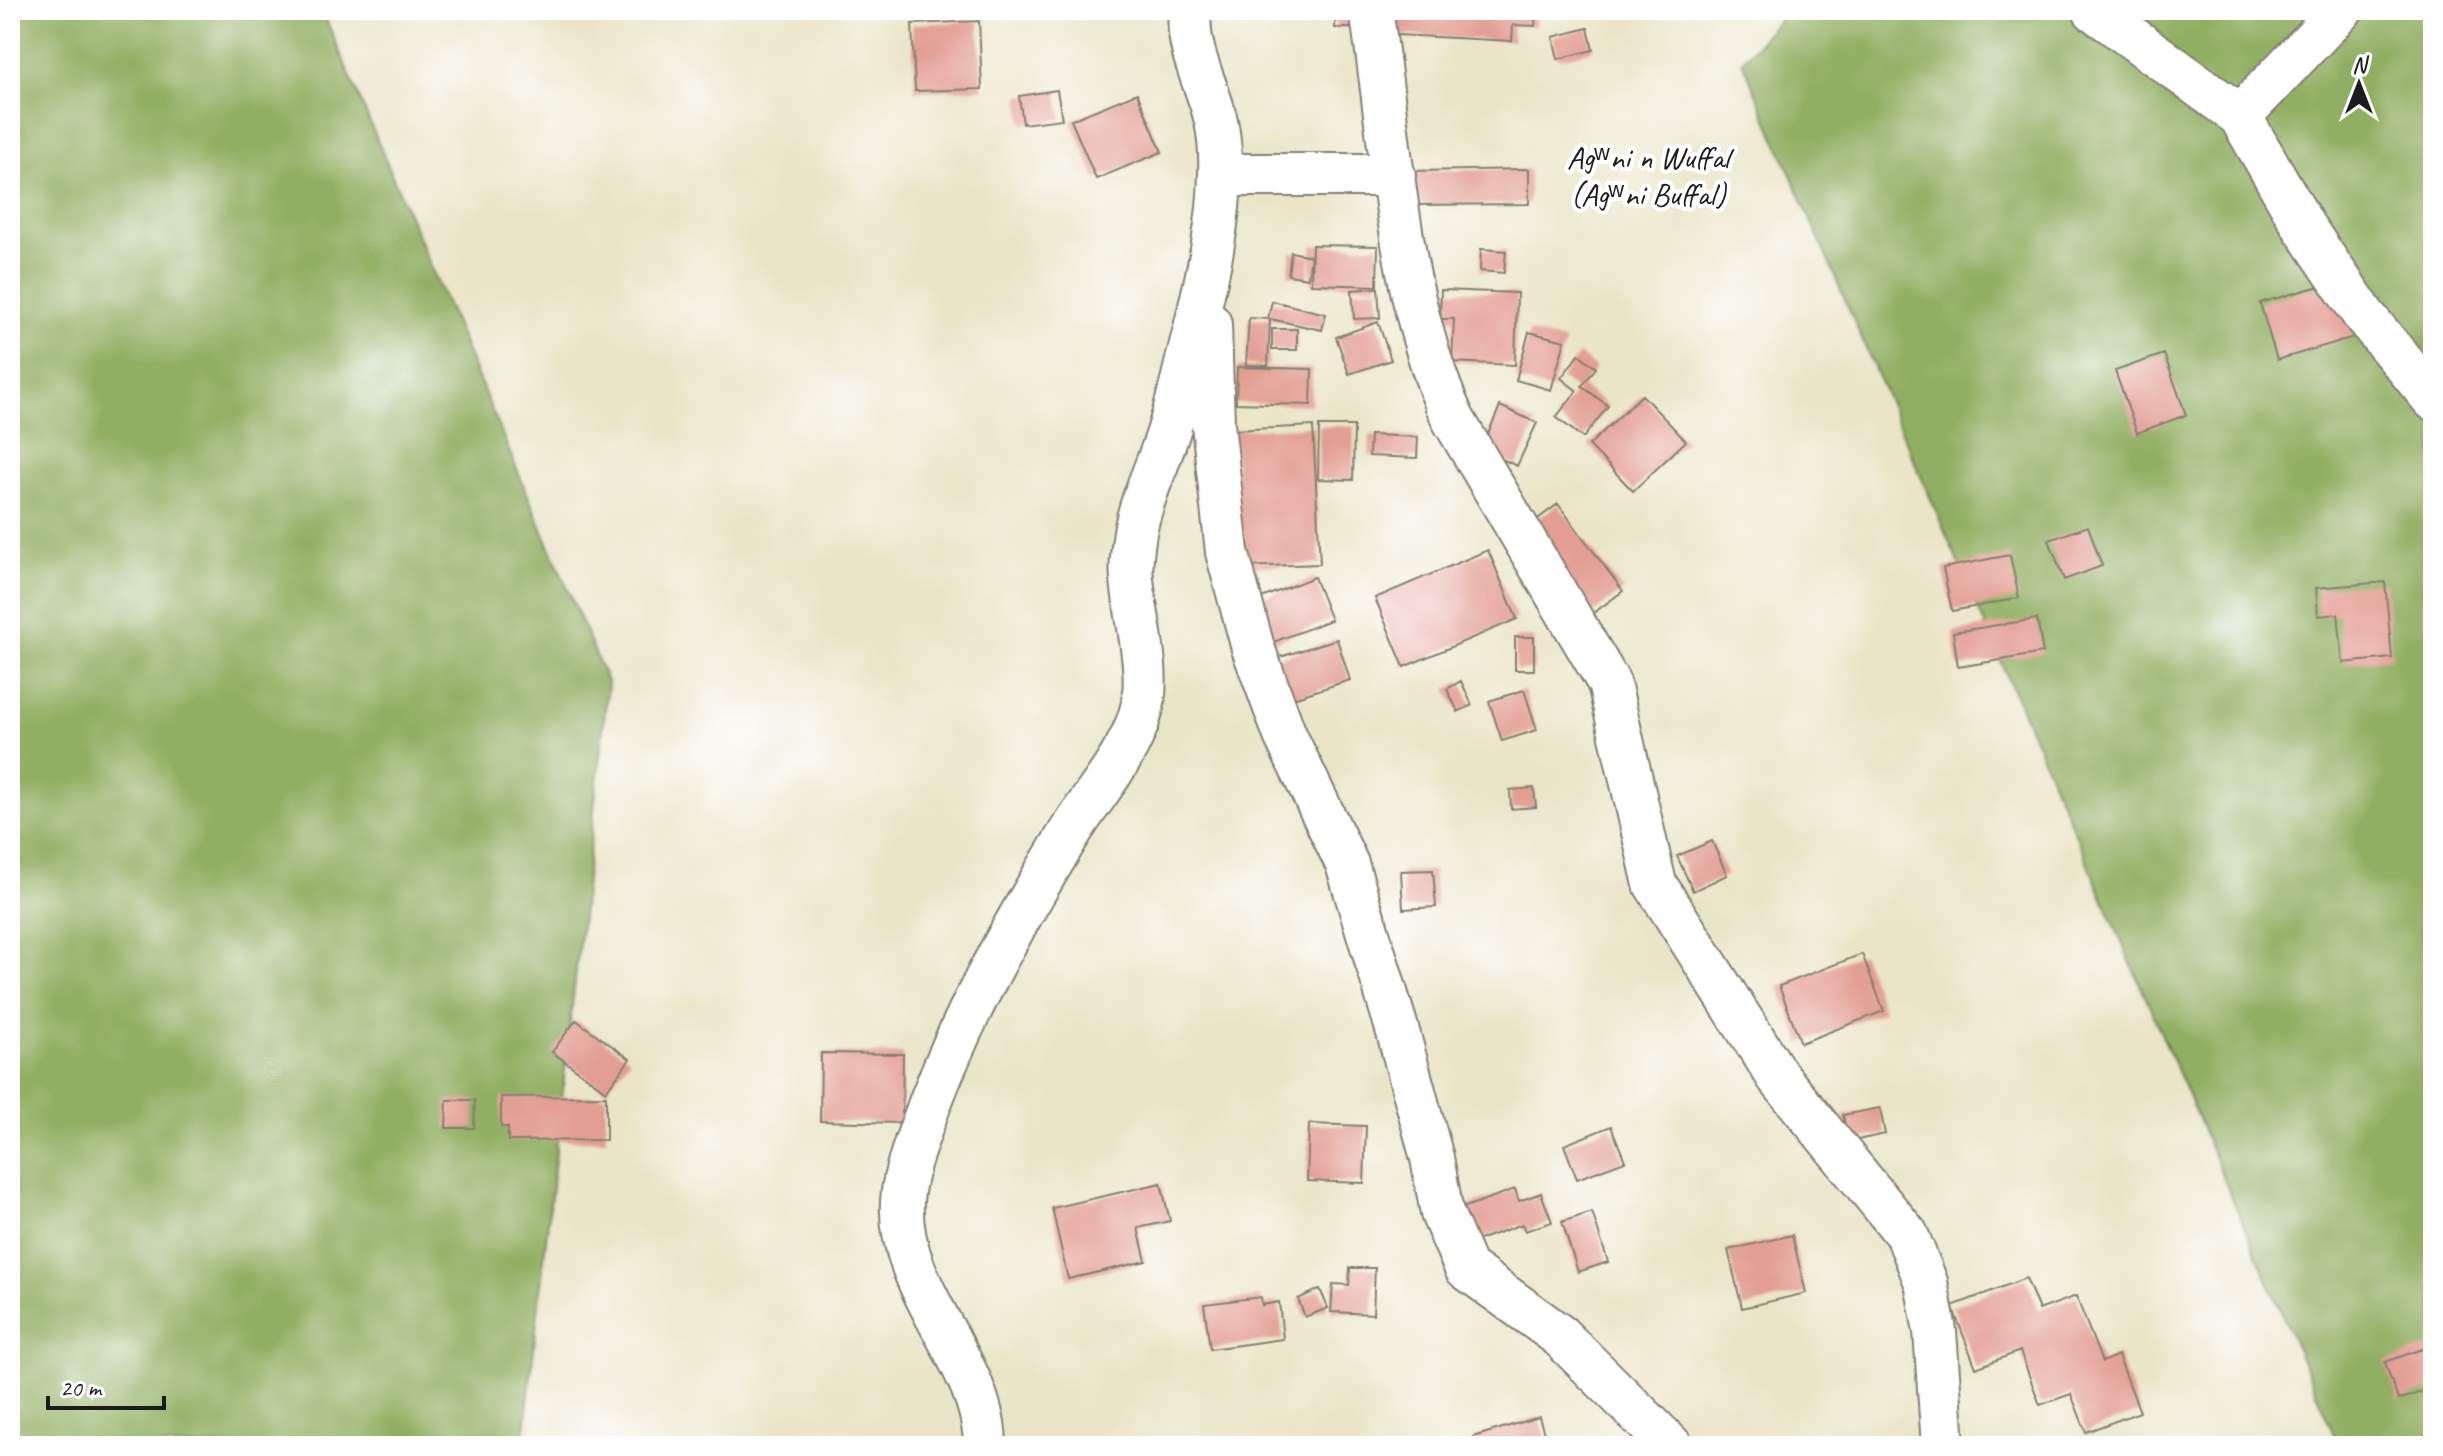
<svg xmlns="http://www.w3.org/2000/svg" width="2443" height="1456" font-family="Caveat,sans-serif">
  <rect width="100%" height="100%" fill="#fff"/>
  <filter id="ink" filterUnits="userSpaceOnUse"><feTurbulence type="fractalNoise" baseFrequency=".0125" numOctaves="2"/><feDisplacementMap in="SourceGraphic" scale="16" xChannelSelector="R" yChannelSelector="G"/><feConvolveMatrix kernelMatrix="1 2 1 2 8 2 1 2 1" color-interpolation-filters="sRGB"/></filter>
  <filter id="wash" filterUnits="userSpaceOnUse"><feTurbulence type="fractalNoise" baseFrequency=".006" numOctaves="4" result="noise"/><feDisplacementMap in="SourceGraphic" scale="32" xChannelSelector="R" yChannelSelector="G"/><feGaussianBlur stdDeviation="1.8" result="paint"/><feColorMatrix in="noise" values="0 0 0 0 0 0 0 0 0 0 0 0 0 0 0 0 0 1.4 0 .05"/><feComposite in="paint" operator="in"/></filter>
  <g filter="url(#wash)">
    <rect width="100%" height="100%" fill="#ebe5c8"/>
    <path fill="#91af62" stroke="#56663f" stroke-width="2" d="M10,10H322L608,684L523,1446H10Z
      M1788,10H2433V1446H2339L1742,61Z"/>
    <g id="blocks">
      <path fill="#e39e93" d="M1336,10H1359V28H1335Z
        M1379,10H1536L1535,26L1513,25L1512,41L1378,34Z
        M979,21L982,89L915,91L912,24Z
        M1588,28L1593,50L1558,59L1553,37Z
        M1057,90L1062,119L1023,124L1019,96Z
        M1137,93L1162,152L1096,179L1071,120Z
        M1529,169V204L1412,205V171Z
        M1312,245L1378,246L1377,286L1311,284Z
        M1481,249L1506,251L1504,273L1480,271Z
        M1291,252L1311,256L1308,278L1288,275Z
        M2337,281L2354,337L2277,360L2260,303Z
        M1378,288L1380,318L1354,319L1352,290Z
        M1441,290L1517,293L1515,365L1452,362L1454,319H1440Z
        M1272,301L1326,314L1322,330L1270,319L1268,366L1246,365L1249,318L1268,319Z
        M1378,322L1391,360L1349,374L1336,337Z
        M1272,329H1297V350H1272Z
        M1529,332L1565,341L1551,390L1516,380Z
        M1579,354L1596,368L1582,386L1608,406L1583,438L1556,417L1577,391L1561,378Z
        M2164,354L2186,415L2137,433L2115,371Z
        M1237,367L1312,369L1311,405L1236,403Z
        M1642,395L1686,441L1633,491L1589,445Z
        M1500,406L1537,423L1517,466L1481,450Z
        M1313,426L1320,564L1241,567L1234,430Z
        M1319,426H1354L1353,480L1318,479Z
        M1370,435L1418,437L1417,458L1369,456Z
        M1558,504L1623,591L1592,614L1527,527Z
        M2088,526L2102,566L2064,580L2049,540Z
        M1488,550L1517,619L1404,667L1375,598Z
        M2010,555L2019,598L1952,611L1943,568Z
        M1314,577L1331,620L1271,643L1254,601Z
        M2385,582L2392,658L2343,663L2338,614L2318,616L2316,588Z
        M2037,619L2043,653L1958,667L1953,632Z
        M1515,637H1534V670H1515Z
        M1337,639L1350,680L1290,699L1277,658Z
        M1461,681L1472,705L1458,712L1447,689Z
        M1524,690L1537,730L1502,741L1489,701Z
        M1534,788L1536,807L1511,809L1510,790Z
        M1712,841L1727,875L1693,891L1677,856Z
        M1433,870L1436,907L1403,909L1401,871Z
        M1862,954L1884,1011L1801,1043L1779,986Z
        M576,1020L630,1059L606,1091L552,1052Z
        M821,1053L903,1054L902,1123L820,1121Z
        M606,1096V1140L508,1141V1127H501V1097Z
        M447,1100H475L474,1128H446Z
        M1880,1108L1885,1134L1848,1142L1843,1115Z
        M1309,1124L1366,1126L1364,1183L1307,1181Z
        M1611,1126L1625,1161L1577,1179L1564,1145Z
        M1161,1183L1170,1221L1138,1228L1146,1261L1068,1279L1052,1208Z
        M1515,1189L1519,1201L1541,1193L1552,1222L1525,1231L1522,1224L1463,1246L1451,1212Z
        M1592,1212L1608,1262L1578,1272L1562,1222Z
        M1792,1235L1806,1293L1742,1308L1728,1250Z
        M1350,1268H1375L1373,1314L1331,1312L1333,1284L1349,1285Z
        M2026,1278L2039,1310L2076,1296L2102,1362L2118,1355L2140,1412L2086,1432L2071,1394L2040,1405L2020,1351L1976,1368L1952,1306Z
        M1320,1289L1328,1308L1305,1317L1298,1299Z
        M1261,1297L1262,1305L1279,1302L1283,1339L1210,1349L1204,1304Z
        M2428,1347L2433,1361V1388L2398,1400L2385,1362Z
        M1539,1417L1548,1446H1476L1473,1437Z
        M2433,1433V1446H2426L2424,1436Z"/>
    </g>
  </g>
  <g filter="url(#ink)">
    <use href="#blocks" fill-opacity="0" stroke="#848072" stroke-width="2"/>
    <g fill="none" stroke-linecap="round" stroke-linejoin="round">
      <g stroke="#848072" stroke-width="46">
        <path id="street" d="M1371,10C1392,142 1397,297 1453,419L1609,683L1655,884L1778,1077L1907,1235L1926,1282L1935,1331L1943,1446
          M2094,10L2240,116L2304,227L2363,314L2433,399
          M2240,116L2341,10
          M1220,175H1394
          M1210,324L1213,424L1227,552L1253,648L1285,735L1347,864L1398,1032L1432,1158L1442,1213L1466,1268L1560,1336L1671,1446
          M985,1446C985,1362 897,1291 902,1202C903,1178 913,1151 921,1128C957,1024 1012,927 1069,834C1093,795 1127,759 1140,715C1153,675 1135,619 1132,578C1130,564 1133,546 1135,532C1142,494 1161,460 1171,423C1180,393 1186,363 1194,333C1206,281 1219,229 1220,175C1221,152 1219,128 1212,106C1202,75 1186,44 1190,10"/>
      </g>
      <use href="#street" stroke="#fff" stroke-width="42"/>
    </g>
  </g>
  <g text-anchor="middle" stroke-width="8" stroke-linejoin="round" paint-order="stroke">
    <g font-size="32" fill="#1c1c1c" stroke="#fff">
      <text x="1648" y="168">Agʷni n Wuffal<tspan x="1648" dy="37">(Agʷni Buffal)</tspan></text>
    </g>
  </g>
  <rect width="2443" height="1456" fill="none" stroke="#fff" stroke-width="40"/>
  <g transform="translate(2359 84)" stroke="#ffffff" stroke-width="6" paint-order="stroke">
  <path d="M0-6L14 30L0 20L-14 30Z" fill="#1c1c1c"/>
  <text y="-12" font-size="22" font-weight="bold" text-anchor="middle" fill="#1c1c1c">N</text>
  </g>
  <path d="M48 1396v12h116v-12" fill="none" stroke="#1c1c1c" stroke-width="4"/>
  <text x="60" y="1396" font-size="24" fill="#1c1c1c" stroke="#ffffff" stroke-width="6" paint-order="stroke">20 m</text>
</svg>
